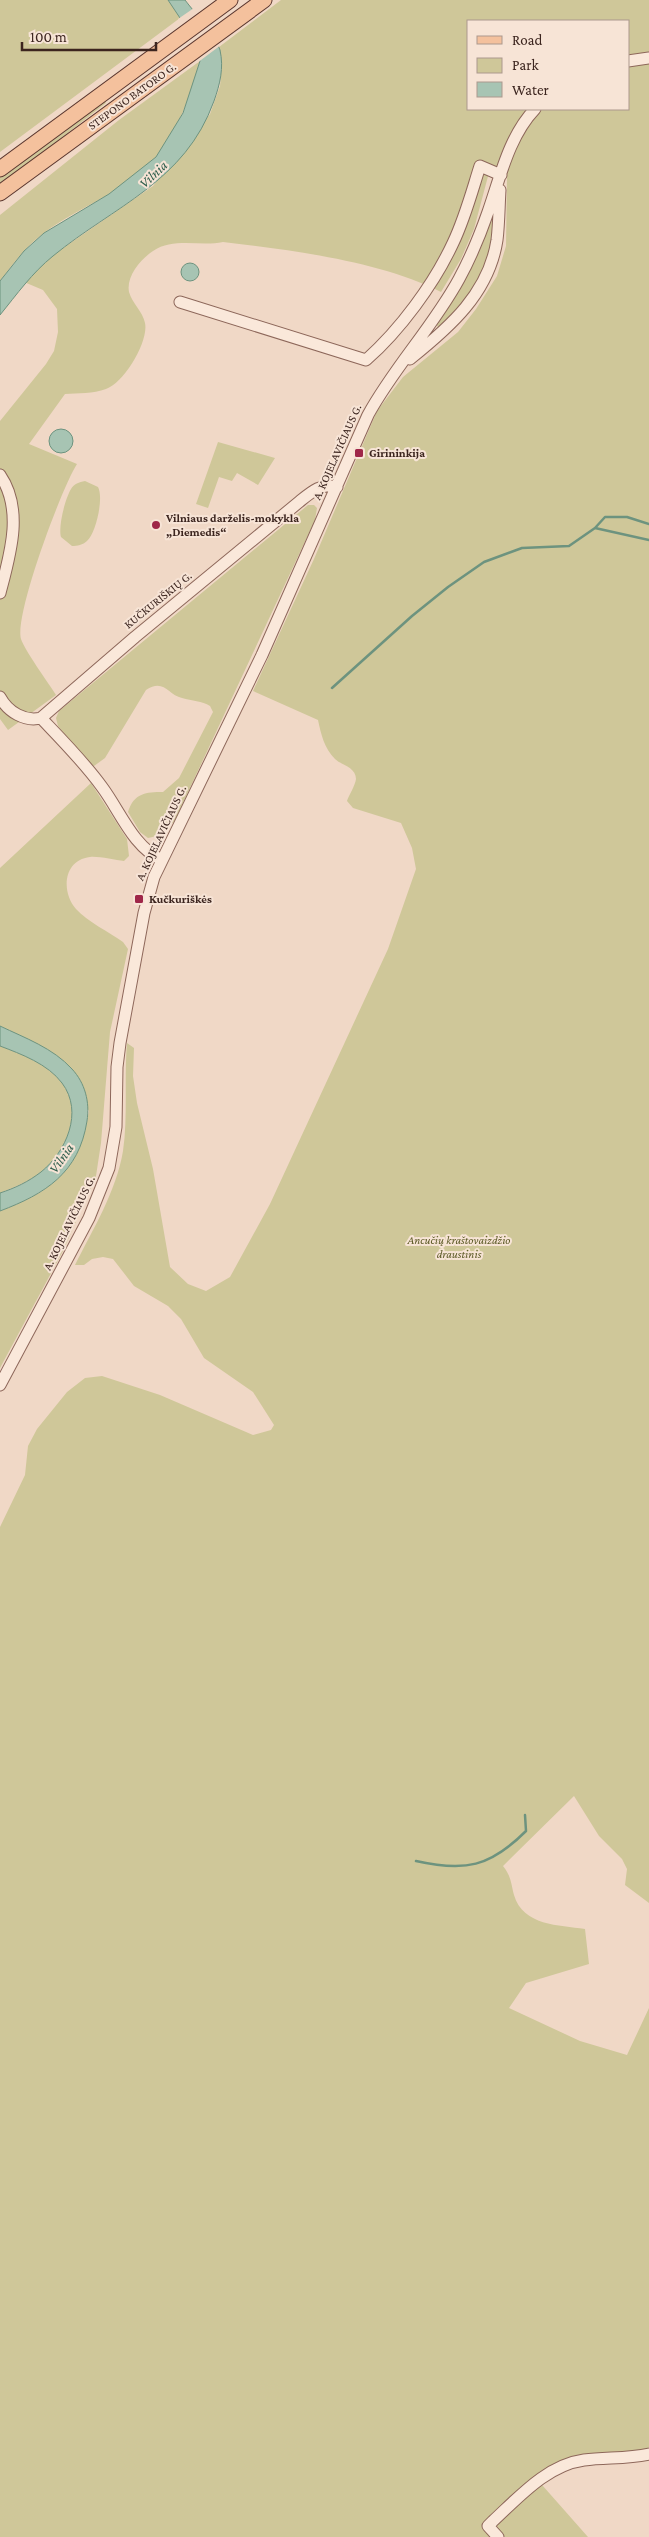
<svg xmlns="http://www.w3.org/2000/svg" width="649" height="2537" font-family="'Crimson Pro',serif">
  <rect width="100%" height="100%" fill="#f0d8c6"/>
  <path fill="#cfc799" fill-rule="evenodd" d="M0,0H168L180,18L0,152Z
    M281,0H649V1903L625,1885L627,1869L622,1859L599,1836L574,1796L503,1866C511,1876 511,1883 514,1895C523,1926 559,1925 585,1929L589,1964L526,1983L509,2008L580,2041L627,2055L649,2008V2447L642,2452L582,2457L535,2477L588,2537H0V1527L25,1475L28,1446L37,1429L67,1392L85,1378L102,1376L160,1395L253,1435L271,1430L274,1425L253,1392L204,1358L181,1319L168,1306L134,1286L113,1259L103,1257L92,1259L84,1265H75C93,1229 116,1192 123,1151C128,1116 124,1079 127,1043L134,1048L133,1076L137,1103L153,1169L170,1267L188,1284L206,1291L230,1277L270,1204L388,949L416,869L412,848L401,823L353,808L347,801C349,795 355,786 356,779C356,767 341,765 335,759C324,748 321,734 318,720L253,691L314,559L377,411L403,377L458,332L476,309L497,276L506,246L507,175L491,165L474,229L461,259L441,292C380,261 291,250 223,242C201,247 174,237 153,251C141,259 126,276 129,292C132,303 143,312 145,323C149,341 124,383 106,389C93,394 78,393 65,394L29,444L77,464C62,487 14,615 21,639C25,651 48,682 56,695L8,730L0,719V421L46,364L54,351L58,332L57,309L43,290L24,282L53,255L153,186L210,114L220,86L222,63L219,47ZM468,21H628V109H468Z
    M200,61C191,94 179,129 156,157C127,192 79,206 44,233C26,246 13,264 0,281V215L119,120Z
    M105,101L106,103L0,186V176Z
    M491,221L495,223L485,268L465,304L440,327H438L436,324L472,265Z
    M218,442L275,458L258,485L237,473L232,481L219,477L208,508L196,504Z
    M85,481L98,487C104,498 96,533 87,541C83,545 77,546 72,546L61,537C58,527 65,499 71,489C74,484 79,482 85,481Z
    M308,505H314L317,508L315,520L175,820C167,830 161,836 148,838L140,832L128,812C134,793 146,792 163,792L179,778L213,712L210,706C202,701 192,701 182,698C168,695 164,678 146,690L105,758L94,766H89L58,726L56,718L59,711Z
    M91,783L127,839L129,856L124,861C115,860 98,856 90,857C63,860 61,892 76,909C88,922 109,932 123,942L128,949L110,1032L101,1143L96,1176L63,1251L0,1368V1211C54,1191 80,1169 89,1111L57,1056L0,1026V868Z
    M0,1046C21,1054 48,1064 62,1083C84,1112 66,1152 41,1172C28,1182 15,1187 0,1193Z"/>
  <path fill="#a7c4b3" stroke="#6d937f" d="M168,0H185C194,12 216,36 220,50C224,68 220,84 214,101C185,182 114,206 53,256C32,273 17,294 0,315V281L24,251L44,233L109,194L156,157L183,113L200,61L180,18Z
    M181 272a9 9 0 1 1 18 0a9 9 0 1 1-18 0Z
    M49 441a12 12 0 1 1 24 0a12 12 0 1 1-24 0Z
    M0,1026C25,1038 53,1048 72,1069C85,1083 90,1102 87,1121C79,1173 45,1194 0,1211V1193C15,1188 28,1182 41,1172C66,1152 84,1112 62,1083C48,1064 21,1054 0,1046Z"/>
  <path fill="#f0d8c6" d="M194,8L221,45L197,63V56L178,19Z"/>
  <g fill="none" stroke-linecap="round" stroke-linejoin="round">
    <path stroke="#6d937f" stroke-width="2.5" d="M595,528L649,540
      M332,688L412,616L448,587L484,562L522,548L569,546L595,528L605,517H627L649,524
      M416,1861C465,1872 490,1867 526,1831L525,1815"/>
    <g stroke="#8d675a" stroke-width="13">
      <path id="minor" d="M628,61L649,58
        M180,302L366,360C400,330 434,284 453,243C465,218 472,191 480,166L501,175
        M410,359C450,327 489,293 497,240C499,224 499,206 500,190
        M0,475C24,510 10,555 0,593
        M0,697C8,712 25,722 41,718L135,637L299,502C310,493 322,482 337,487
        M41,718C62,740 84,762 102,787C120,811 133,847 162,860
        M0,1385L89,1218L109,1168L116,1127L117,1067L120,1043L144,913L154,877L262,655L368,415C394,367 433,327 459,279C471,257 480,235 488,212C500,178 509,136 535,109
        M498,2537L488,2526L493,2521C519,2497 547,2465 584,2460C606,2457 627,2459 649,2454"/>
    </g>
    <g stroke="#5b372f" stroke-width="17">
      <path id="major" d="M0,169L230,0
        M0,193L264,0"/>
    </g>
    <use href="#minor" stroke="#fae8da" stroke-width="11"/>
    <use href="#major" stroke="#f4c19d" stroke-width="15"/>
  </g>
  <g fill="#9f2749" stroke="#f7e4d6" stroke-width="2">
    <rect x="354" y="448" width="10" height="10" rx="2.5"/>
    <circle cx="156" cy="525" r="5"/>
    <rect x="134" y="894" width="10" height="10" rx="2.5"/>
  </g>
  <g text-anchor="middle" stroke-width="4" stroke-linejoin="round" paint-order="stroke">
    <g font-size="12" fill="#3c251f" stroke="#f7e4d6">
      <text transform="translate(132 96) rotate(-36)" y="4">STEPONO BATORO G.</text>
      <text transform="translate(337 452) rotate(-66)" y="4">A. KOJELAVIČIAUS G.</text>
      <text transform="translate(158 600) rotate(-39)" y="4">KUČKURIŠKIŲ G.</text>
      <text transform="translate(161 833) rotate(-65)" y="4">A. KOJELAVIČIAUS G.</text>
      <text transform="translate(69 1223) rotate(-64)" y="4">A. KOJELAVIČIAUS G.</text>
    </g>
    <g font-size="12" font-weight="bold" fill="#3c251f" stroke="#f7e4d6" text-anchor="start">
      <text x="369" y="457">Girininkija</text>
      <text x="166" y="522">Vilniaus darželis-mokykla<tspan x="166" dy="14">„Diemedis“</tspan></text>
      <text x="149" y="903">Kučkuriškės</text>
    </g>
    <g font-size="12" font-style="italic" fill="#5a5824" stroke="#f7e4d6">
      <text x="459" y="1244">Ancučių kraštovaizdžio<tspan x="459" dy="14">draustinis</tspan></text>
    </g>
    <g font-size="14" font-style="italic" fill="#2d5d4c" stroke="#f7e4d6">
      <text transform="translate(153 174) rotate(-43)" y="5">Vilnia</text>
      <text transform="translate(61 1158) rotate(-55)" y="5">Vilnia</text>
    </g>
  </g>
  <rect x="467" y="20" width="162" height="90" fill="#f7e4d6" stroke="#ac988d"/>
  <rect x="477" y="36" width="25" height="8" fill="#f4c19d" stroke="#ac988d"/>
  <text x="512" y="45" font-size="15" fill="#3c251f">Road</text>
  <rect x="477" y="58" width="25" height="15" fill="#cfc799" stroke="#ac988d"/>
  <text x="512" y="70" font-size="15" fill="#3c251f">Park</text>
  <rect x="477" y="82" width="25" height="15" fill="#a7c4b3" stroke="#ac988d"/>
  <text x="512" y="95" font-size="15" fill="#3c251f">Water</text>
  <path d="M22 42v8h134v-8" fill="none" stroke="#3c251f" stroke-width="2.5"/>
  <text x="30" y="42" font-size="15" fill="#3c251f" stroke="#f7e4d6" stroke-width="4" paint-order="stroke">100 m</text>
</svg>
